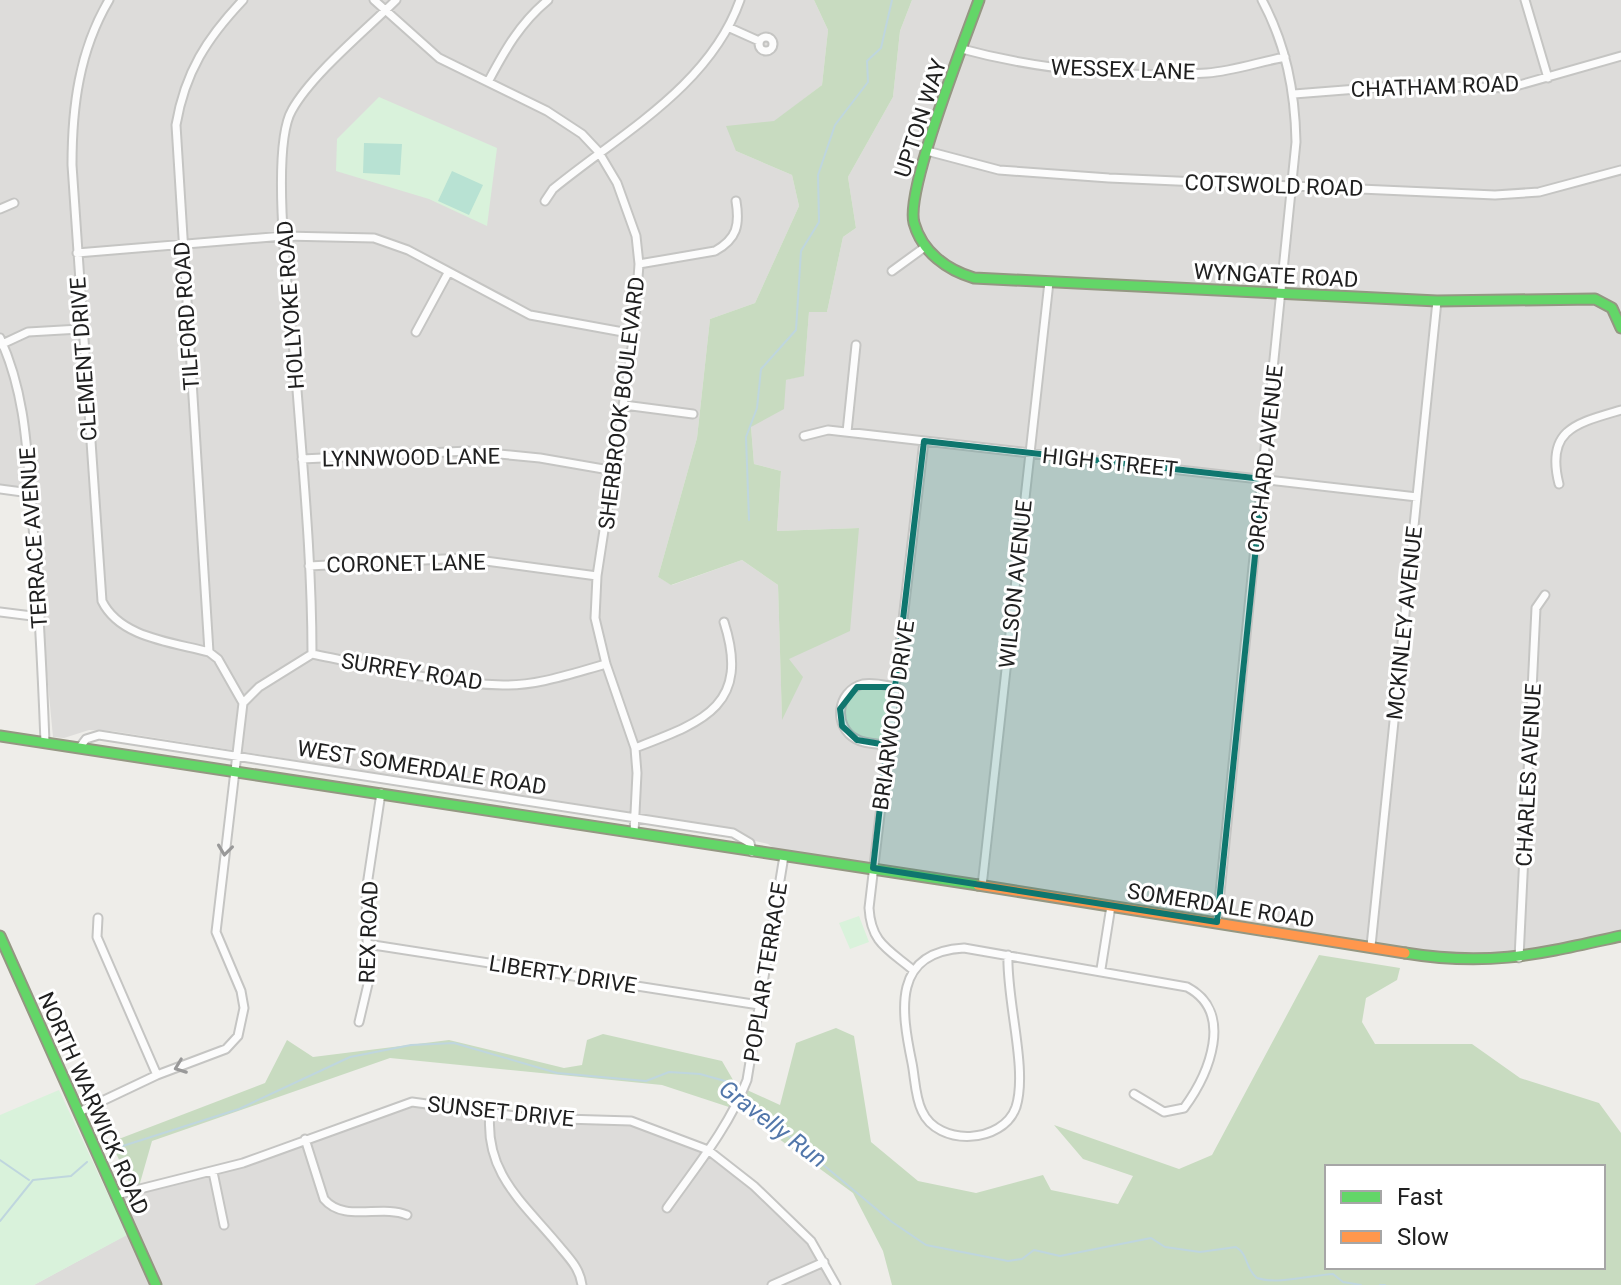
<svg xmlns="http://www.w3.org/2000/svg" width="1621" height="1285" font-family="Roboto,sans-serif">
  <rect width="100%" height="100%" fill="#eeede9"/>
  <path fill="#dddcda" d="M0,0H814L828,30L822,85L736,151L792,175L799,206L755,303L710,319L697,438L658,577L672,585L742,560L778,585L782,718L788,659L859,528L777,531L781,471L754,464L751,427L786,380L804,375L809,312H827L843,237L856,228L848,177L893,97L900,31L912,0H1621V935L1519,958L1455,961L784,856L768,844L648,816L112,731L89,730L64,738L53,737L30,493L0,489Z
    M412,1102L530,1118L631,1121L708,1150L754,1186L811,1241L836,1285H34L126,1235L116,1195L189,1178Z"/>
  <path fill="#c8dbc0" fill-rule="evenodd" d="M814,0H912L900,31L893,97L848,177L856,228L843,237L827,312H809L804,376L786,380L784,409L751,427L754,464L781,471L777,531L859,528L850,631L789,659L803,677L782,720L778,585L742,560L671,585L658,577L697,438L710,319L755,303L799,206L792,175L736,151L726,126L774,121L822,85L828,30Z
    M1319,955L1400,968L1397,980L1366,998L1362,1022L1375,1044H1472L1520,1078L1599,1103L1621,1133V1285H892L883,1251L853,1193L741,1111L662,1085L390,1058L152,1141L136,1197L111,1142L265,1083L287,1040L313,1057L449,1040L564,1068L582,1065L587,1040L603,1034L722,1061L736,1085L780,1105L796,1043L836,1028L854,1036L871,1142L918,1181L976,1193L1043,1175L1051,1190L1118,1204L1133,1176L1083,1159L1054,1125L1179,1169L1212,1155ZM1327,1167H1603V1267H1327Z"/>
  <path fill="#d9f2db" d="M379,97L497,148L487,226L429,199L336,171L337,139Z
    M857,687H895L887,745L865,742L847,733L840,709Z
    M859,916L869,942L850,949L839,923Z
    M59,1090L127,1235L34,1285H0V1115Z"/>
  <path fill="#b8e2d3" d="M364,143L402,144L400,175L363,173Z
    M452,171L483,185L469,215L438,201Z"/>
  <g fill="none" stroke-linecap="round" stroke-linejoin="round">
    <path stroke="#bfd6de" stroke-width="2" d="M749,520L746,437L757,408L761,369L796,330L801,251L819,222L818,175L835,125L868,82L867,61L881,48L892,0
      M744,1099L892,1222L926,1245L1008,1261L1022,1259L1034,1250L1060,1256L1151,1238L1165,1247L1200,1252L1236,1247C1249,1255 1245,1269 1257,1278C1277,1285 1312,1275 1333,1274L1343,1282L1361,1285
      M107,1151L239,1109L350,1057L411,1045L454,1043L557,1073L646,1081L669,1072L700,1074L725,1081L740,1094
      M0,1160L29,1180
      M0,1221L33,1180L71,1176L87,1162
      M1380,1285H1385"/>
    <g stroke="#c5c5c3" stroke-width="11">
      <path id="street" d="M109,0C79,51 72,107 72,165L102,601C120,638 172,642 209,652L218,659L243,703
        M374,0L439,58L547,111L582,134L598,151L617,183L636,236L639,264L634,334L597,576L595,618L606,664L635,748L637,773L634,833
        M1525,0L1548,78
        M730,28L759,41
        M759 44a7 7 0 1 1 14 0a7 7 0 1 1-14 0Z
        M962,49C1035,69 1131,79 1207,73C1233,71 1259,62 1285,57
        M488,82C505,50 520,23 548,0
        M1294,94L1408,85L1509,88L1621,56
        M927,151L999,170L1109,178L1495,195L1539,192L1621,170
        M545,201L553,189C620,134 710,86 740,0
        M0,209L14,203
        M77,253L284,236L374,238L408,250L530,315L634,334
        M639,264L715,251C737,239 740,225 736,201
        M892,271L925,247
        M416,332L448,273
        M0,338C26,394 27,453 32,513C38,590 42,665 45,742
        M0,345L28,332L80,329
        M624,405L693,414
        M847,432L856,345
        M804,436L828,430L1417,497
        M302,459L468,451L540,458L615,471
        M1559,484C1545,429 1577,423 1621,410
        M0,489L30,493
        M309,566L463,558L597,576
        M0,612L40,617
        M209,652L176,125C185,72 207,38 243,0
        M312,654C312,557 302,460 295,363C290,311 269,149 292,110C312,74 366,30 396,0
        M312,654C374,666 439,684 503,685C537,686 573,673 606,664
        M887,745C878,744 864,744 856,739C833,727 836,691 863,684C873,682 884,685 895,687
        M80,747L86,739L99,735L733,833L750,843L752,852
        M635,748C703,722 751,706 724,622
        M982,886L1049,282
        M98,918L97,937L157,1075
        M1217,922L1296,142C1295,91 1286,45 1262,0
        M367,944L759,1005
        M1371,946L1437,301
        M1008,955C1006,999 1028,1069 1016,1107C1003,1144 938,1147 922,1111C915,1097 915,1078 912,1063C901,1010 892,952 964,948L1187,987C1235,1012 1209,1074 1184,1108L1164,1112L1134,1094
        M1519,958L1536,608L1545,595
        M1101,969L1111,906
        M913,970C888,949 871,943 869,908L924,441
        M359,1022L368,984L366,892L381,793
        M79,1112L157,1075L226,1049L238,1036L244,1008L241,991L216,932L243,703L259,687L312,654
        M490,1112C484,1174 524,1203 560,1247C570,1259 580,1269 582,1285
        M305,1139L324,1199C344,1223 381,1204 407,1215
        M213,1172L224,1225
        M116,1195L243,1163L412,1102L530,1118L631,1121L708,1150L754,1186L811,1241L836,1285
        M667,1208C696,1167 729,1127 747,1080L784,856
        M772,1285L824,1262"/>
    </g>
    <g stroke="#949782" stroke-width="13">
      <path id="fast" d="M979,0C965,39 905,191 914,223C922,252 947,270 974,278L1437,301L1595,299L1612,308L1621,328
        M0,736L978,885
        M0,936L156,1285
        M1405,953C1490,967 1539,954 1621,936"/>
    </g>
    <g stroke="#949782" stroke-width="13">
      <path id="slow" d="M978,885L1405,953"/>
    </g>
    <use href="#street" stroke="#fcfcfc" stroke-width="7"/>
    <use href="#fast" stroke="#63d668" stroke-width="9"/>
    <use href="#slow" stroke="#ff974d" stroke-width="9"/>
  </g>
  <defs><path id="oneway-chevron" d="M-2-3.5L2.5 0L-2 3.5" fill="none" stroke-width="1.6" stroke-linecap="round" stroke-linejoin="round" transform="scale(2)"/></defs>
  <g stroke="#999">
    <use href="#oneway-chevron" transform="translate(225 850) rotate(97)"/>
    <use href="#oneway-chevron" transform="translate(180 1067) rotate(159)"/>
  </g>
  <path fill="#0f766e" fill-opacity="0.2" stroke="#0f766e" stroke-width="6" stroke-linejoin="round" d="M924,441L1263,479L1217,922L873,868L887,745L857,740L842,726L840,709L857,687H895Z"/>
  <g text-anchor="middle" stroke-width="6" stroke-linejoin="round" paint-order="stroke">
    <g font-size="22" fill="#202020" stroke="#fff">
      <text transform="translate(1123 69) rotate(2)" y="8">WESSEX LANE</text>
      <text transform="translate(1435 86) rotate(-2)" y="8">CHATHAM ROAD</text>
      <text transform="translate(920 118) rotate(-72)" y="8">UPTON WAY</text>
      <text transform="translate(1274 185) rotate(2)" y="8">COTSWOLD ROAD</text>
      <text transform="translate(1276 275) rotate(3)" y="8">WYNGATE ROAD</text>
      <text transform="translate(290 305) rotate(-94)" y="8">HOLLYOKE ROAD</text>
      <text transform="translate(186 316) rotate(-94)" y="8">TILFORD ROAD</text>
      <text transform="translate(83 359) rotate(-94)" y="8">CLEMENT DRIVE</text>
      <text transform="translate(621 403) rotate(-83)" y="8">SHERBROOK BOULEVARD</text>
      <text transform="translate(411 457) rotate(-1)" y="8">LYNNWOOD LANE</text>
      <text transform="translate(1265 459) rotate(-84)" y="8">ORCHARD AVENUE</text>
      <text transform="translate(1110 462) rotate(6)" y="8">HIGH STREET</text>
      <text transform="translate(33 538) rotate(-94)" y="8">TERRACE AVENUE</text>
      <text transform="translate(406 563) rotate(-1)" y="8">CORONET LANE</text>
      <text transform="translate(1015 584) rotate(-84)" y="8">WILSON AVENUE</text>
      <text transform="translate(1404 623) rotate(-84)" y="8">MCKINLEY AVENUE</text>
      <text transform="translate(412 671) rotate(9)" y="8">SURREY ROAD</text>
      <text transform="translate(893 715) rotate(-82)" y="8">BRIARWOOD DRIVE</text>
      <text transform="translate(422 767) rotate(9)" y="8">WEST SOMERDALE ROAD</text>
      <text transform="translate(1528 775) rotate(-87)" y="8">CHARLES AVENUE</text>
      <text transform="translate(1221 905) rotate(9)" y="8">SOMERDALE ROAD</text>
      <text transform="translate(368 932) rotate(-88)" y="8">REX ROAD</text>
      <text transform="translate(765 972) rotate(-81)" y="8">POPLAR TERRACE</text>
      <text transform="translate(563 974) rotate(9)" y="8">LIBERTY DRIVE</text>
      <text transform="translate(94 1103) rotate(66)" y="8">NORTH WARWICK ROAD</text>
      <text transform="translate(501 1111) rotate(6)" y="8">SUNSET DRIVE</text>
    </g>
    <g font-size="24" font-style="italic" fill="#5277aa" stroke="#fff">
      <text transform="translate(773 1124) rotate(37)" y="8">Gravelly Run</text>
    </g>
  </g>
  <rect x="1325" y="1165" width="280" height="104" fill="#ffffff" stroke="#a6a6a6" stroke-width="2"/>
  <rect x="1341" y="1191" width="40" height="12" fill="#63d668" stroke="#a6a6a6" stroke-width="2"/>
  <text x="1397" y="1205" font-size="24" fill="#202020">Fast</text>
  <rect x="1341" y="1231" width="40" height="12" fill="#ff974d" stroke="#a6a6a6" stroke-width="2"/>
  <text x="1397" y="1245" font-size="24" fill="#202020">Slow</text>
</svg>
